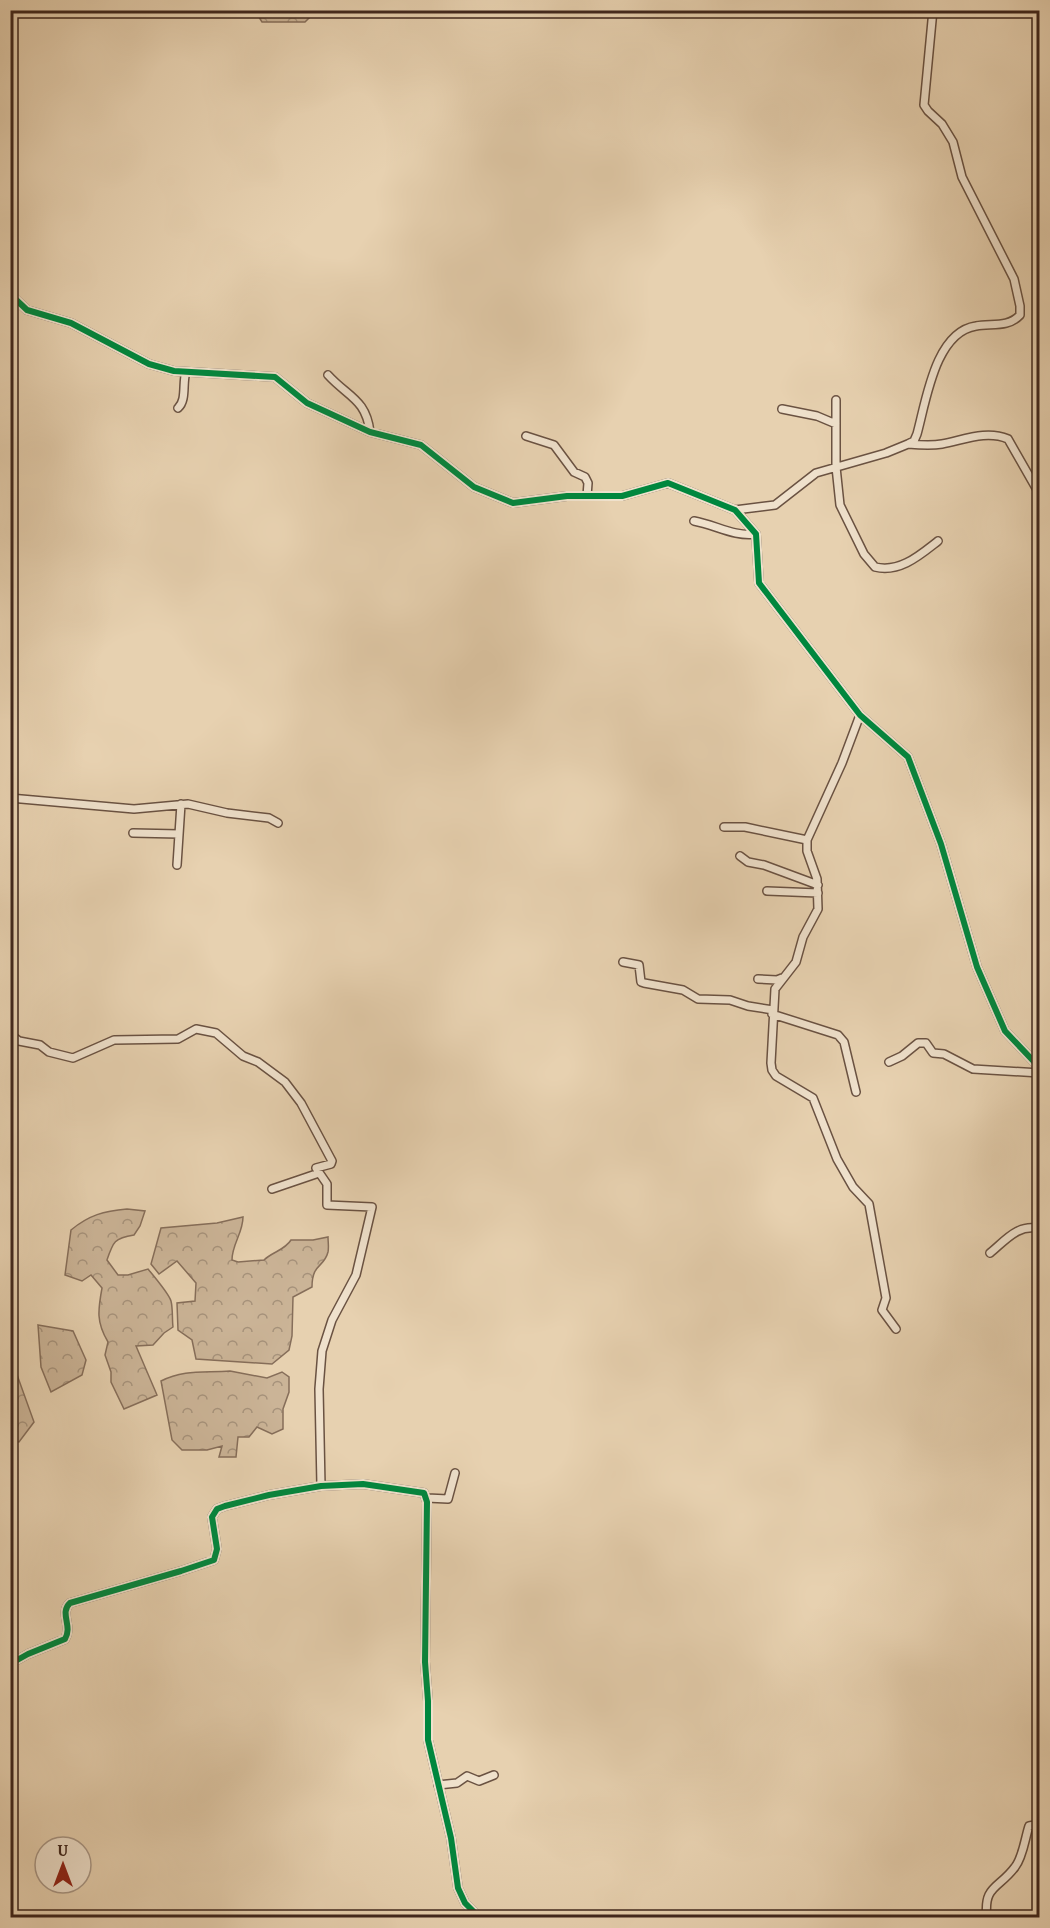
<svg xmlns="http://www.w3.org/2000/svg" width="1050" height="1928" font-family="'Gentium Book Plus',serif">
  <defs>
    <pattern id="forest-crowns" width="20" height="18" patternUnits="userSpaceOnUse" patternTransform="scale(1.5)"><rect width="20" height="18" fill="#cbb497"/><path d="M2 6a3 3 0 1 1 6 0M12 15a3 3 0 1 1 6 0" fill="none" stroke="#a6927b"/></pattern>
  </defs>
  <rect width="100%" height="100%" fill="#e7d1b0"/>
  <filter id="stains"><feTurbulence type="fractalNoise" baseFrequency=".00333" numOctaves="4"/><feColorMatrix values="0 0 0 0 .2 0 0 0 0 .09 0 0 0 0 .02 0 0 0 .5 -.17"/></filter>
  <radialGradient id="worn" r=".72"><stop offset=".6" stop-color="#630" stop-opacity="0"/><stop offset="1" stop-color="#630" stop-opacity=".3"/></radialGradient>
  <path fill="url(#forest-crowns)" stroke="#866e5a" stroke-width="1.5" d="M255,11H316L305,22H262Z
    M127,1209L145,1211L140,1226L134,1235C114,1238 113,1242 107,1260L118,1275H128L148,1269C153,1275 169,1294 171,1301C173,1309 172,1319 173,1327L164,1333L153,1345L136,1346L157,1395L124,1409L111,1382V1372L105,1355L108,1342C96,1322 98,1310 102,1288L91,1275L82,1281L65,1275L71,1230C89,1215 104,1211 127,1209Z
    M243,1217C243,1233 232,1244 232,1260L238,1262L264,1260C272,1252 285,1250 291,1240H313L328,1237C328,1242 329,1247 328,1252C324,1268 312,1263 312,1287L293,1297L292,1336L289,1350L272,1364L196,1359L192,1340L178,1330L177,1303L195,1301L196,1283L177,1261L159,1274L151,1264L161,1228L217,1223Z
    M38,1325L73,1331L86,1360L82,1375L51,1392L41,1367Z
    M11,1358L34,1422L19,1442L11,1441Z
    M230,1371L267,1378L282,1372L289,1377V1392L283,1409V1429L272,1434L257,1427L249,1437H238L236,1457H219L222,1446L207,1450H182L172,1440L161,1381C184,1369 205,1373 230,1371Z"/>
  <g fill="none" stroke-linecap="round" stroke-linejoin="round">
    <g stroke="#6a5242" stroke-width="10">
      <path id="minor" d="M10,294L27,310L71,323L149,364L174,371L275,377L307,403L370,432L421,445L474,487L513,503L567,496H622L668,483L735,510L756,534L759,583L860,715L908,757L941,844L977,967L1005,1031L1040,1068
        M328,375C348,397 366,399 370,432
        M836,400V467L840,505L864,554L875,567C900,573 920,555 938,541
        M178,408C187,400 182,383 186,372
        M782,409L817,416L836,424
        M526,436L554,445L574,472L585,477L588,483L587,496
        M908,444C919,445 931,446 942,444C964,440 986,430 1008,439L1040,495
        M735,510L775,505L816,473L886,453L908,444L914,441L917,434C926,402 935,332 976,326C991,323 1008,328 1020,315V306L1014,279L962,177L953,142L942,124L928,111L924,105L933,10
        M694,521C716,525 734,537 756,534
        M860,715L842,763L807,840V851L817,879L818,909L803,937L796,962L775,989L771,1063L772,1070L776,1076L813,1098L837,1159L853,1187L869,1204L886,1298L882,1310L896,1329
        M10,798L134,809L188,804L227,813L269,818L278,823
        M724,827H745L807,840
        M133,833L179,834
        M740,856L748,862L764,865L818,885
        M177,865L181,804
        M767,891L818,893
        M623,962L639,965L641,982L644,983L683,990L698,999L730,1000L748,1006L773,1010
        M758,979L777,980L782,978
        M772,1014L838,1035L844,1042L856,1092
        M10,1034L19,1041L40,1045L49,1052L73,1058L114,1040L178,1039L196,1029L216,1033L243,1056L258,1062L285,1082L301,1103L332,1161L331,1164L316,1168L327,1184V1205L372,1207L356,1275L332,1320L322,1351L319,1389L321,1486
        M889,1062L902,1056L918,1043H926L933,1053L944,1054L973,1069L1040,1073
        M272,1189L319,1173
        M990,1253C1005,1241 1018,1223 1040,1229
        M427,1498L448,1499L455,1473
        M10,1664L28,1654L65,1639C73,1626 59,1613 70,1603L181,1571L214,1560L217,1549L212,1517L217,1509L225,1506L269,1495L321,1486L363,1484L424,1493L427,1502L425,1662L428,1701V1740L451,1838L458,1888L465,1903L480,1918
        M438,1785L457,1783L467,1776L479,1781L494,1775
        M987,1918C983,1885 999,1889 1015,1867C1023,1857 1025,1838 1029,1826L1040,1824"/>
    </g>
    <use href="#minor" stroke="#efe1cc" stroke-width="7"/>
    <g stroke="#efe1cc" stroke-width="10">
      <path id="cycleway" d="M10,294L27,310L71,323L149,364L174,371L275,377L307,403L370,432L421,445L474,487L513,503L567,496H622L668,483L735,510L756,534L759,583L860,715L908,757L941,844L977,967L1005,1031L1040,1068
        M10,1664L28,1654L65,1639C73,1626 59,1613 70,1603L181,1571L214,1560L217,1549L212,1517L217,1509L225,1506L269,1495L321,1486L363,1484L424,1493L427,1502L425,1662L428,1701V1740L451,1838L458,1888L465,1903L480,1918"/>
    </g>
    <use href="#cycleway" stroke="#00873e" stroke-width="6"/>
  </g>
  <rect width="1050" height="1928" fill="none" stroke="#e7d1b0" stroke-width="36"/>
  <rect x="12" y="12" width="1026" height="1904" fill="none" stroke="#40271d" stroke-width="3"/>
  <rect x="18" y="18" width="1014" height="1892" fill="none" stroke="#40271d" stroke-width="1.5"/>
  <g transform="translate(63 1865)"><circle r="28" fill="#efe1cc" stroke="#a99786" stroke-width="1.5"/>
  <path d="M0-4.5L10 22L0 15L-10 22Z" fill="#8f2418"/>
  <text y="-9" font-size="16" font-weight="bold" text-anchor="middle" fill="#40271d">U</text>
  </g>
  <rect width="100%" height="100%" filter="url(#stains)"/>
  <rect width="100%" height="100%" fill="url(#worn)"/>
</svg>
